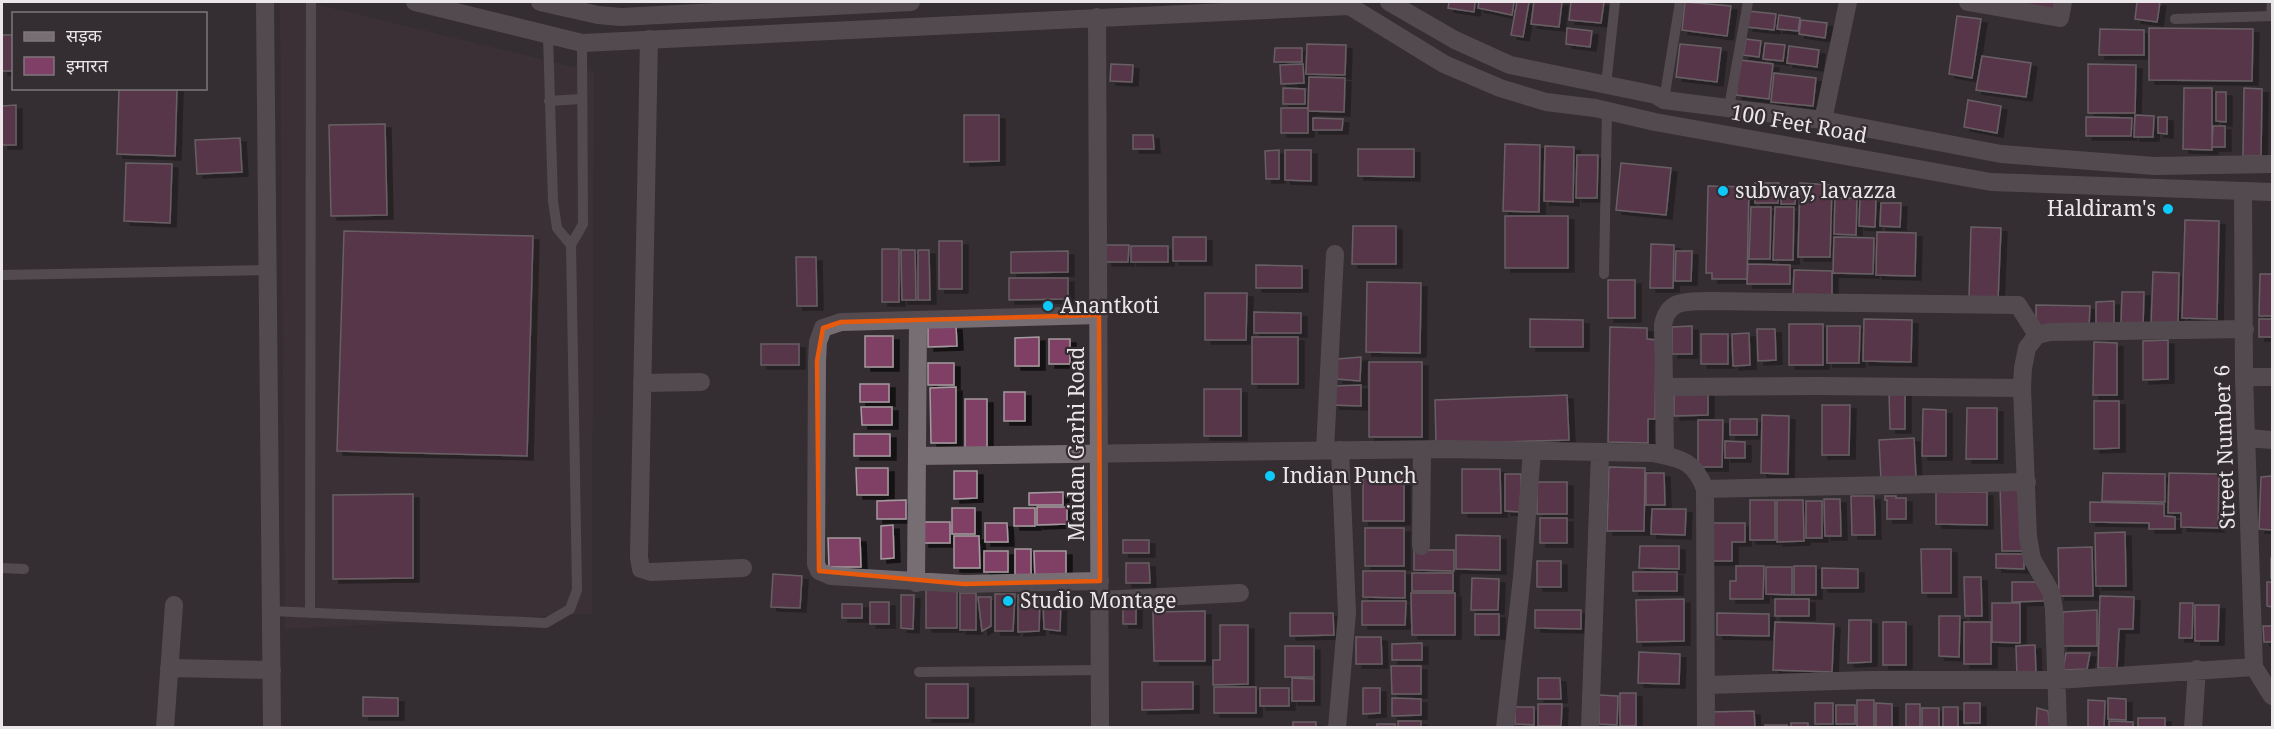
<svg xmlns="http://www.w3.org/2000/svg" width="2274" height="729" font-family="'Noto Serif','Noto Sans Devanagari',serif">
  <defs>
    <filter id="shadow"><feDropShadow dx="6" dy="4" stdDeviation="0" flood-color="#0009"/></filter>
  </defs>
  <rect width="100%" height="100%" fill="#342d31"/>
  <path fill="#41343b" d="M280,2H307L594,72L592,614L285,629Z"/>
  <path fill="#803f66" stroke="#a49b9f" stroke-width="1.5" filter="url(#shadow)" d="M1449,2H1475L1474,12L1448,8Z
    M1479,2H1514L1512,15L1478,8Z
    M1517,2H1529L1523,37L1511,35Z
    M1534,2H1562L1559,27L1531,24Z
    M1571,2H1604L1601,23L1569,20Z
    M1685,2L1731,6L1727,36L1682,30Z
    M2015,2H2056L2054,11Z
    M2137,2H2160L2157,22L2135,19Z
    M1748,11L1776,14L1774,30L1747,27Z
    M1779,15L1800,18L1798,31L1777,29Z
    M1957,16L1981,19L1972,78L1949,74Z
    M1801,20L1827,23L1825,38L1799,34Z
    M1567,28L1592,31L1590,47L1566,44Z
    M2149,28L2253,29L2252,81L2149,80Z
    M2100,29L2144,30V55H2099Z
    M2,35H14V71H2Z
    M1746,39L1761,41L1759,57L1743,55Z
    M1765,43L1785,45L1783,61L1763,59Z
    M1307,44L1346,45L1345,75L1306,74Z
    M1680,44L1721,48L1717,82L1676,77Z
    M1789,46L1819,50L1817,67L1787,63Z
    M1275,48H1302V62H1274Z
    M1982,56L2031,63L2026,97L1976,90Z
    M1740,60L1773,64L1769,99L1736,95Z
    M1111,64L1133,65L1132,82L1110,81Z
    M1303,64L1304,83L1281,84L1280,65Z
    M2088,64L2136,65L2135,113H2088Z
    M1774,73L1816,78L1813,106L1771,102Z
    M1309,77L1345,78L1344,112L1308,111Z
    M119,88H177L175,156L117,154Z
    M1283,88L1305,89V104H1283Z
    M2184,88H2212V150L2183,149Z
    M2244,88L2262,89L2261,156H2243Z
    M2216,92H2226V122L2216,121Z
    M1968,100L2001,106L1997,133L1964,127Z
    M16,105V145H2V106Z
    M1281,108H1308V133H1281Z
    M964,115H999V161L964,162Z
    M2135,115L2154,116L2153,137H2134Z
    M2086,117L2132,118L2131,136H2086Z
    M2158,117H2167V134L2158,133Z
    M1313,118L1343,119L1342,130H1313Z
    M385,124L387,215L331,216L329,125Z
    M2213,126H2225V147H2212Z
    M1133,135H1153L1154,149H1133Z
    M240,138L242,172L197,174L195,140Z
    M1505,144L1540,145L1539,212L1503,211Z
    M1545,146L1574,147L1573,202L1544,201Z
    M1358,149H1414V177L1358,176Z
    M1279,150V179H1266L1265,151Z
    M1285,150H1311V181L1285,180Z
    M1577,155H1598L1597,198H1576Z
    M126,163L172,164L170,223L124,221Z
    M1621,163L1671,168L1666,215L1616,210Z
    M1755,183H1779L1778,203H1755Z
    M1800,183L1832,185L1830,257H1798Z
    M1782,185H1796L1795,204H1781Z
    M1708,186L1749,187L1747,279H1712V273H1706Z
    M1835,198H1857L1856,235L1834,234Z
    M1860,199H1876L1875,227L1859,226Z
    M1881,203H1901L1900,227L1880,226Z
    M1751,207H1771L1770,259H1749Z
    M1775,207H1794L1793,260H1773Z
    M1505,216H1568V268H1505Z
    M2185,220L2219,221L2217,319L2182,318Z
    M1353,226H1396V264H1352Z
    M1971,227L2001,228L1998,299L1969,298Z
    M344,231L533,236L527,456L337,451Z
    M1877,232L1916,233L1915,276L1876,275Z
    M1173,237H1206V261H1173Z
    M1834,237L1874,238L1873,274L1833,273Z
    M939,241H962V289H939Z
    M1651,244L1674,245L1673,288H1650Z
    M1106,245H1129L1128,262H1106Z
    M1131,246H1168V262H1131Z
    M882,249H899V302H882Z
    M901,250H915L916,300H902Z
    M918,250H929L930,300H918Z
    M1068,251V272L1011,273V252Z
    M1676,251H1692L1691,281H1675Z
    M796,257H816L817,306H797Z
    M1748,264L1790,265V284H1747Z
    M1256,265L1302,266V288H1256Z
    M1794,270L1832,271V300L1793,299Z
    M2153,272L2179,273L2178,326L2151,325Z
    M2260,274H2272V316H2259Z
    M1009,278H1068V299L1009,300Z
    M1608,280H1635V318H1608Z
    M1367,282L1421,283L1420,353L1366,352Z
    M2122,292H2144L2143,326L2121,325Z
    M1205,293H1247L1246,340H1205Z
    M2114,301V327H2096V302Z
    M2036,305L2090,306L2089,326H2036Z
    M1254,312L1301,313V333H1254Z
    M1530,319L1583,320V347H1530Z
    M1864,319L1912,320L1911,362L1863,361Z
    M2259,319H2272V337H2259Z
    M1789,324H1823V365H1789Z
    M928,326H956L957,346L928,347Z
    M1692,326V354H1672V327Z
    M1827,326H1860L1859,363H1827Z
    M1610,327L1647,328V339L1656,340L1655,419H1648V443L1608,442Z
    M1757,329H1775L1776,360L1758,361Z
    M1749,333L1750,365L1733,366L1732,334Z
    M1701,334H1728V364H1701Z
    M865,336H893V367H865Z
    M1039,337V366H1015V338Z
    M1252,337H1298V384H1252Z
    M1049,339H1070V364H1049Z
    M2168,340V379L2143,380V341Z
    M2094,342L2117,343V395H2093Z
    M761,344H799V365H761Z
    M1361,357L1360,381L1337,379V359Z
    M1369,362H1422V437H1369Z
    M928,363H954V385H928Z
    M860,384H889V402H860Z
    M1361,385V406L1333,405L1336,386Z
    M956,387V443H931L930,388Z
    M1204,389H1241V436H1204Z
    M1674,391H1708V415L1674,416Z
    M1004,392H1025V421H1004Z
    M1889,392H1905V429H1890Z
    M1567,395L1569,440L1436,444L1435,400Z
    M965,399H987V453H965Z
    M2094,401H2119V448L2094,449Z
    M1822,405H1850L1849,455H1822Z
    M861,407H892V425H862Z
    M1967,408H1997V459H1966Z
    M1923,409L1946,410V456H1922Z
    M1762,415L1789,416L1788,474L1761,473Z
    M1730,419H1757V435H1730Z
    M1698,420H1723L1722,467H1698Z
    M854,434H890V456H854Z
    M1914,438L1916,478L1881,480L1879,440Z
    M1725,441L1745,442V458H1725Z
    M1609,467L1645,468L1644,531H1607Z
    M856,468H888V495H857Z
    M1462,469H1500L1501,513H1462Z
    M954,471H977V498L954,499Z
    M1646,473H1664L1665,505H1646Z
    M2103,473L2165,474V502L2102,501Z
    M2169,473L2219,474L2218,528L2181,527V513H2168Z
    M1505,474H1521V512L1505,511Z
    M1363,475H1404V521H1363Z
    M2272,476V530L2259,529L2261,477Z
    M1537,482H1567V514H1537Z
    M2020,485L2022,551H2002L2000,486Z
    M1063,492V505H1029V493Z
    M1936,492H1987V525L1936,524Z
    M413,494V578L333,579V495Z
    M1851,496H1874L1875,535H1852Z
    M1885,496H1896V498H1906V519H1887V500H1885Z
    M1824,499H1840L1841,536H1825Z
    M906,500V519H877V501Z
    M1750,500H1775V540H1750Z
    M1777,500H1803L1804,541L1777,542Z
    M1806,501H1822V538H1806Z
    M2090,502L2164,504V516L2175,517V529H2149V523L2090,522Z
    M1037,507H1067V524L1037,525Z
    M952,508H975V534H952Z
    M1014,508H1035V526H1014Z
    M1652,509H1686L1685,535L1651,534Z
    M1540,518H1567V543H1540Z
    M923,522H950V543H923Z
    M985,523H1007L1008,542H985Z
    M1708,523H1745V542H1732V561H1708Z
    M893,525L894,558L881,559V526Z
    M1365,528H1404V566H1365Z
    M2125,532L2126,586H2096L2095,533Z
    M1456,535L1500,536V570L1456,569Z
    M954,536H979L980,568H954Z
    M828,538H860L861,567H829Z
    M1123,540H1149V553H1123Z
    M1640,546H1679V569L1639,568Z
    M2092,547L2093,596H2059L2058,548Z
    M1015,549H1031V577H1015Z
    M1921,549H1951V593H1922Z
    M1414,550H1454V571L1414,570Z
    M984,551H1008V572H984Z
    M1034,551H1066V578H1035Z
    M1996,554H2024V569L1996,568Z
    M2271,558H2272V578H2271Z
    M1537,561H1561V587H1537Z
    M1126,563H1149L1150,583H1126Z
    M1736,566H1764L1763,599H1730V581H1736Z
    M1794,566H1816V595H1794Z
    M1766,567H1792V595L1766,594Z
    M1822,568L1858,569V588H1822Z
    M1363,571H1405V598L1363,597Z
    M1633,572H1677V591H1633Z
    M1412,573H1453V591H1412Z
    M773,574L802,576L800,608L771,607Z
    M1964,577H1981L1982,616H1965Z
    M1472,578L1499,579L1498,610H1471Z
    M2012,582H2044V601L2012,602Z
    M2267,582H2272V607L2267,606Z
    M957,587V628H926V588Z
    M960,593H976V630H960Z
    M1411,593H1455V635H1412Z
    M995,594H1015L1013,631H995Z
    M901,595H914L913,629L901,628Z
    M1018,595H1040L1039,631L1018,632Z
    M2100,596L2134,597L2133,629H2119L2117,668H2098Z
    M978,597H991V626L982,631Z
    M1043,599H1061L1060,631L1044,629Z
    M1684,599V641L1637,642L1636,600Z
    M1775,599H1809V616H1775Z
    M1362,601H1406L1405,625H1362Z
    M870,602H889V624H870Z
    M1992,603H2020V643L1992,642Z
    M2180,603H2193L2192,638H2179Z
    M842,604H862V618H842Z
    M1123,604H1136V624H1123Z
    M2195,605H2219L2218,641H2195Z
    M1535,610H1581V629L1535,628Z
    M2097,610V646H2062L2063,612Z
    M1205,611V661H1154L1153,612Z
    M1290,613H1333L1334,635L1290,636Z
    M1717,613L1769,614V636L1717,635Z
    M1475,614H1499V635H1475Z
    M1939,616H1960L1959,657L1939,656Z
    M1849,620H1871V662L1848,663Z
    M1775,622L1834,624L1832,672L1773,670Z
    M1883,622H1906V665H1883Z
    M1964,622H1991V664H1964Z
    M1220,625H1248V684L1213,685V660H1220Z
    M2263,626H2272V642H2264Z
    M1356,637H1381L1382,664H1356Z
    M1422,643V660H1392V644Z
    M2035,645L2036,676L2017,677L2016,646Z
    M1285,646H1314V677H1285Z
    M1639,652L1680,654L1679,684L1638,683Z
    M2066,653H2090L2087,669L2063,670Z
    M1391,666H1421V694H1392Z
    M1292,678L1314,679V701H1292Z
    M1538,678H1560L1561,699H1538Z
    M1142,682H1193V709L1142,710Z
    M926,684H968V718H926Z
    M1214,687H1256V713H1214Z
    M1260,688H1289V706H1260Z
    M1363,688H1380V713L1363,714Z
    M1620,693H1636V726H1620Z
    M1599,695L1618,696L1617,725L1599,724Z
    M363,697L398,698V716H363Z
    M1392,698L1421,699V715L1392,716Z
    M2108,698L2126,699V720L2108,719Z
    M1857,700H1874V728H1857Z
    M2088,700L2105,701L2104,728H2088Z
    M1815,703H1833V724H1815Z
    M1876,703L1892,704V728H1876Z
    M1964,703H1980V723H1964Z
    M1538,704H1562L1561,726H1538Z
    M1906,704H1920V728H1906Z
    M1836,705H1855V724H1836Z
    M1515,707H1534V725L1515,724Z
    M1943,707H1958V728H1943Z
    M1922,708H1939V728H1922Z
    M2037,708L2048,711L2050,728H2036Z
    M1754,711L1755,728H1710L1709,712Z
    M2138,718H2165V728H2138Z
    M1398,721H1421V728H1398Z
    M2109,721L2133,722V728H2109Z
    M1293,722H1316V728H1293Z
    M1791,723H1808V728H1791Z
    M1377,724H1395V728H1377Z
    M1765,725H1787V728H1765Z"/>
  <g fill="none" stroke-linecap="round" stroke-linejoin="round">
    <path stroke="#776e73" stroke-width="10" d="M2271,16L2272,2
      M2175,19L2272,16
      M548,35L553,201L557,228L571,245
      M1606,85L1615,2
      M1664,100L1680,2
      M549,101L581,99
      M1729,107L1748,2
      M1604,274L1607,111
      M2,275L266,270
      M2,568L24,569
      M271,611L546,623L570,609L577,590L571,245L583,224L582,43
      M310,613L311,2
      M919,672L1100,670"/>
    <path stroke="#776e73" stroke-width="18" d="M265,2L272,728
      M1968,2L2060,18L2063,2
      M649,39L639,557L641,569L651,572L743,568
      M1823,120L1848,2
      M2243,191L2244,377L2254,667L2272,696
      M1099,315L841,322L823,328L818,342L817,361L816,564L819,571L831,576L964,584L1100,581
      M2244,377H2272
      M642,383L701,382
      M1664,387L1819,386L2022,388
      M2247,438L2272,440
      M1325,450L1335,254
      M1665,455L1663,325C1668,298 1687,302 1710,301L2018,305L2037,335
      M917,456L1446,449L1653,453C1681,459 1694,460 1705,489L1706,728
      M1705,489L2027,482
      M1421,546L1422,451
      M916,583L918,320
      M1100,600L1240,593
      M169,668L272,670
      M1707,685L1871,680H2057L2254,667
      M165,728L174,605
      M1337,728L1347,613L1340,450
      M1505,728L1522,577L1532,452
      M1590,728L1600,453
      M2058,728L2054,609L2051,592L2032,559L2028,537L2022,388L2023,368L2027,348L2037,335L2050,332L2245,329
      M2193,728L2197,669"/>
    <path stroke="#776e73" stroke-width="18" d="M415,2L582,43L1348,6L1351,2
      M540,2L598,15L621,17L911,2
      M1343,2L1444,64L1500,88L1546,102L1595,108L1655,122L1991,182L2272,192
      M1389,2L1455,40L1510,65L1656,95L1664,100L1823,120L2001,154L2155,166L2272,164
      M1097,17L1100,728"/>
  </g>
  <path d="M0 0H2274V729H0ZM1099,315L1100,581L964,584L819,571L817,361L823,328L841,322Z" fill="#342d31" fill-opacity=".55" fill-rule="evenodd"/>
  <path fill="none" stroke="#e8590c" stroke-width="4.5" stroke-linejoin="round" d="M1099,315L1100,581L964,584L819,571L817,361L823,328L841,322Z"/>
  <g fill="#0ecafa" stroke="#342d31" stroke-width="2">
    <circle cx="1723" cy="191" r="6"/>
    <circle cx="2168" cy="209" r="6"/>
    <circle cx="1048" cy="306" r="6"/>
    <circle cx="1270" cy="476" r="6"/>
    <circle cx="1008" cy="601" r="6"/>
  </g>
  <g text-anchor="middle" stroke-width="4.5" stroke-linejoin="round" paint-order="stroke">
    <g font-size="21" fill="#ebe6e9" stroke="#342d31">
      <text transform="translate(1799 124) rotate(10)" y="7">100 Feet Road</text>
      <text transform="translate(1077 444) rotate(-90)" y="7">Maidan Garhi Road</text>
      <text transform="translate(2225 447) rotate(-92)" y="7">Street Number 6</text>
    </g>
    <g font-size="21" fill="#ebe6e9" stroke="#342d31" text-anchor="start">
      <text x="1735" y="198">subway, lavazza</text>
      <text x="2156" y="216" text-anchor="end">Haldiram's</text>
      <text x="1060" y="313">Anantkoti</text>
      <text x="1282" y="483">Indian Punch</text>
      <text x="1020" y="608">Studio Montage</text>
    </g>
  </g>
  <rect width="2274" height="729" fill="none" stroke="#ebe6e9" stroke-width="6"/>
  <rect x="12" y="12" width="195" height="78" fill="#342d31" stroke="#7d777b" stroke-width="1.5"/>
  <rect x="24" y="32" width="30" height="9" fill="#776e73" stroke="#7d777b" stroke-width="1.5"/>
  <text x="66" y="42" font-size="18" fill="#ebe6e9">सड़क</text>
  <rect x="24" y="57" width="30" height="18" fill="#803f66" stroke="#7d777b" stroke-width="1.5"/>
  <text x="66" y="72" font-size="18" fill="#ebe6e9">इमारत</text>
</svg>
